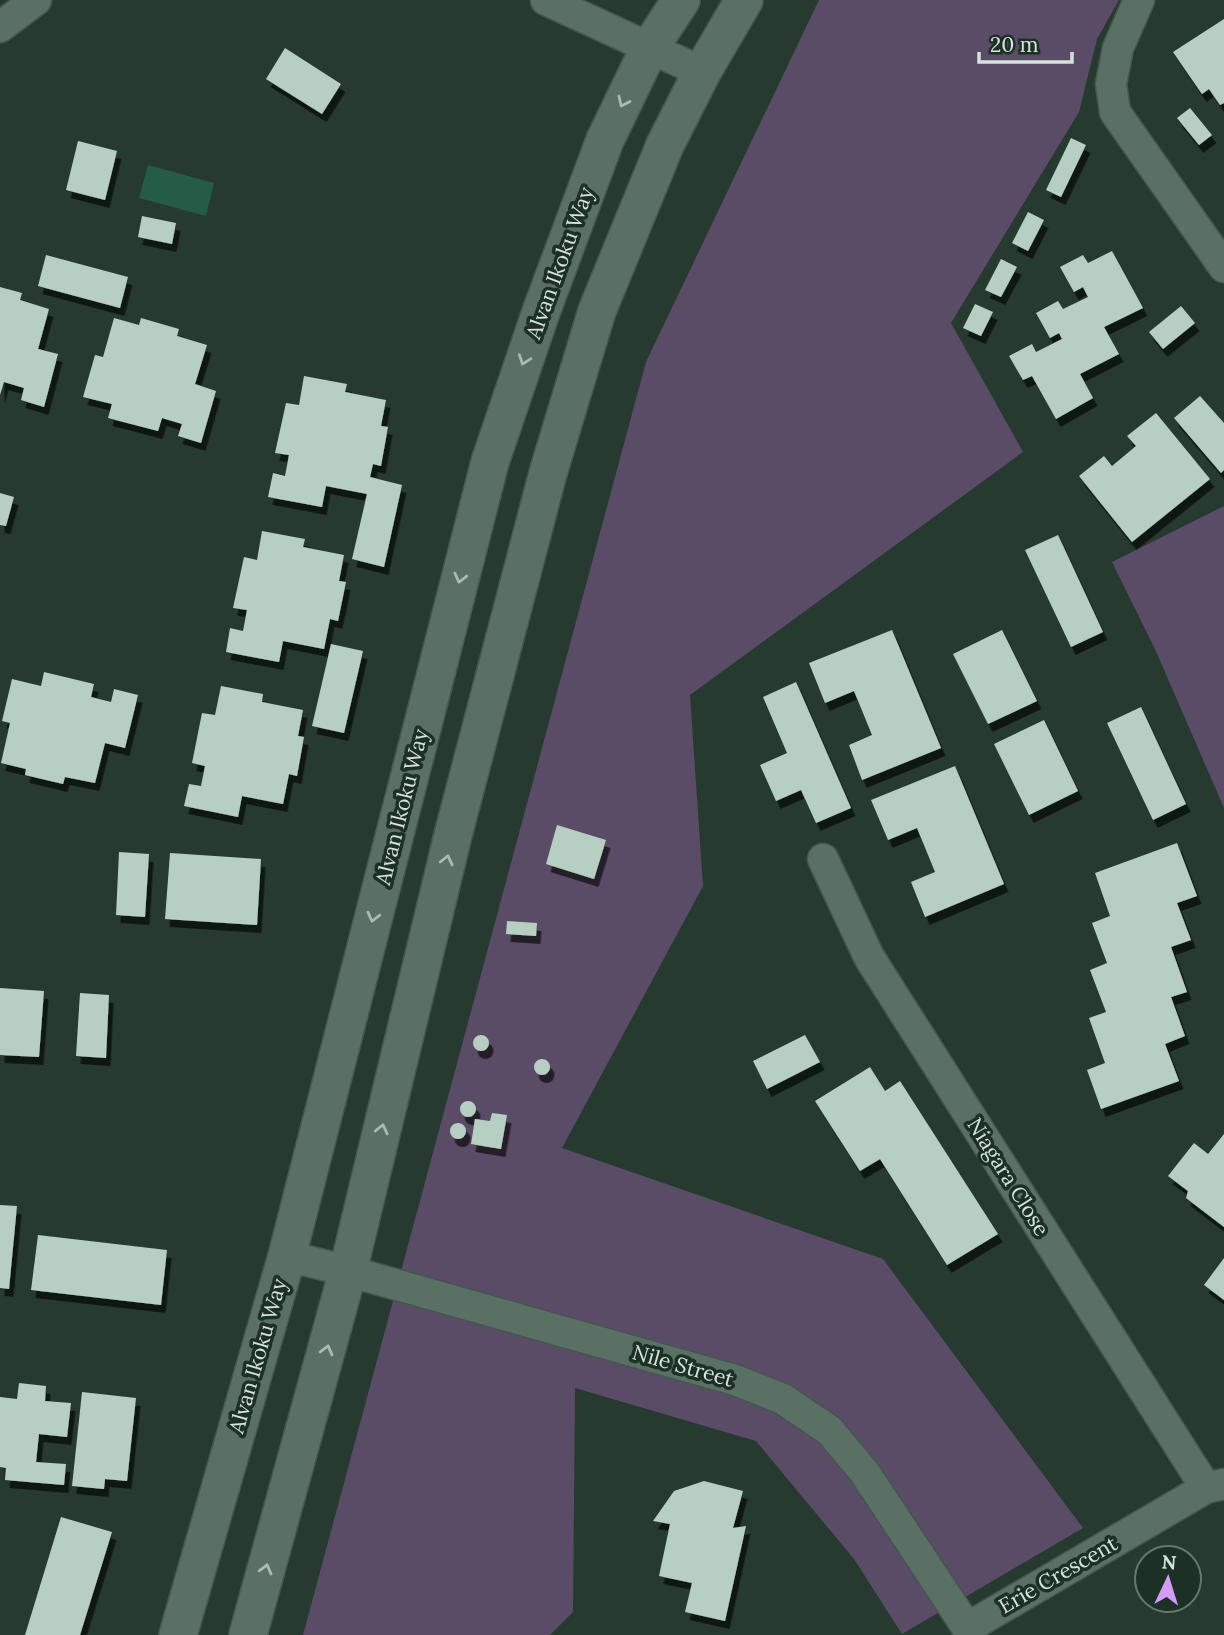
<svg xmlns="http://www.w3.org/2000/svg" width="1224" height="1635" font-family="Lora,serif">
  <defs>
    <filter id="shadow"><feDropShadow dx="4.5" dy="8" stdDeviation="0" flood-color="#0009"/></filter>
  </defs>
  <rect width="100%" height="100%" fill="#263a30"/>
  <path fill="#5a4c66" d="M819,0H1119L1097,39L1079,112L951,323L1023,452L690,695L703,886L562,1148L883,1259L1083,1528L902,1634L854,1559L756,1441L575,1388L573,1612L550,1635H303L646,362Z
    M1224,506V808L1155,649L1112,562Z"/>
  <path fill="#255c45" d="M148,165L214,183L206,216L139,198Z"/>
  <path fill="#b7cfc2" filter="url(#shadow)" d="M1224,19V103L1220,105L1209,89L1202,94L1173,52Z
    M285,48L341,84L322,114L266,79Z
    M1190,108L1212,135L1199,145L1177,118Z
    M1071,138L1086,145L1061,197L1046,190Z
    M78,141L117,151L105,200L66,190Z
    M1028,212L1044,220L1028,251L1012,243Z
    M142,216L176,223L172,244L138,237Z
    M1112,251L1143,308L1104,327L1119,354L1080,374L1093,398L1056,419L1032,376L1023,380L1009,356L1032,344L1036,352L1062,339L1059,333L1050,338L1036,313L1058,301L1063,309L1088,297L1083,287L1074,292L1060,267L1083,255L1088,263Z
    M46,255L128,277L120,308L38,286Z
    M1001,259L1017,267L1001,297L985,290Z
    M0,287L22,293L20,300L49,309L38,349L58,354L44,407L21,400L24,388L4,382L0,395Z
    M975,304L993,312L981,336L963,328Z
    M1181,306L1195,323L1163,349L1149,332Z
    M114,318L139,325L141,318L179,329L177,336L207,345L195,384L216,391L201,443L178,436L182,424L162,418L158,431L108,418L112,404L83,397L95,355L103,357Z
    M304,376L347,384L345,392L386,400L381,426L388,427L381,466L373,464L370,477L402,485L384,567L352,559L367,494L326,486L322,507L268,497L273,473L285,476L289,455L275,453L286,403L299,405Z
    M1200,396L1224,423V470L1221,473L1174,418Z
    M1156,413L1210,479L1132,542L1079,476L1104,456L1112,466L1136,446L1127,436Z
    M0,493L14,497L6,526L0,525Z
    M262,531L305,539L303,547L344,555L339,581L346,582L338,621L330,619L324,649L283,641L279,662L226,652L230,628L243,631L247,610L233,608L244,557L257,560Z
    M1058,535L1103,632L1071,647L1025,550Z
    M892,630L941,748L862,780L849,745L872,735L854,691L825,703L809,663Z
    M1002,630L1037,701L988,724L953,654Z
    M331,644L363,651L344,733L312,726Z
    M44,672L94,684L91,697L111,702L114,689L138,695L125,748L105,743L95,783L65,777L63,784L25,775L26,769L1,763L10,723L2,721L12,679L41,686Z
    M796,682L851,808L816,823L801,790L776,801L760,765L787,753L763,697Z
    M221,686L263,694L262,702L303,710L298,736L304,737L297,776L289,774L283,804L242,796L238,817L184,806L189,784L201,786L205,766L192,763L202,713L215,715Z
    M1141,707L1186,804L1153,820L1107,723Z
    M1044,720L1078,791L1029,815L994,744Z
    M955,766L1004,884L925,917L911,882L935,872L917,828L888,840L871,800Z
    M557,825L606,840L594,879L546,864Z
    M1177,843L1197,896L1177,903L1191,940L1171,947L1187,992L1171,997L1185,1036L1165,1044L1179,1081L1101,1109L1087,1070L1105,1063L1089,1018L1106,1012L1090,970L1107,963L1092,923L1110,916L1095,873Z
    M119,852L149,854L145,917L116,915Z
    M170,853L261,859L257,925L165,919Z
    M507,921L537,923L536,936L506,934Z
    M0,988L44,991L39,1057L0,1055Z
    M80,993L109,995L106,1058L76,1056Z
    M805,1035L820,1062L767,1089L753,1061Z
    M473 1043a8 8 0 1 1 16 0a8 8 0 1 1-16 0Z
    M534 1067a8 8 0 1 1 16 0a8 8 0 1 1-16 0Z
    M870,1067L885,1091L900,1081L998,1234L947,1265L880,1159L860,1171L815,1101Z
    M460 1109a8 8 0 1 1 16 0a8 8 0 1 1-16 0Z
    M492,1113L507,1115L501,1149L471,1144L475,1119L490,1121Z
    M450 1131a8 8 0 1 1 16 0a8 8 0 1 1-16 0Z
    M1224,1134V1227L1186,1198L1188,1191L1168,1176L1194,1143L1208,1154Z
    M0,1205L17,1206L9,1289L0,1288Z
    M38,1235L167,1250L161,1305L31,1290Z
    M1224,1258V1300L1204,1285Z
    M19,1383L46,1386L45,1401L71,1403L67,1437L39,1434L36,1462L66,1464L64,1485L5,1480L6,1468L0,1467V1397L17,1399Z
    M82,1392L136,1398L127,1481L105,1479L104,1489L72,1486Z
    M704,1481L743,1491L733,1528L746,1526L725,1621L685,1612L692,1583L659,1576L670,1524L653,1521L674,1491Z
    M61,1517L112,1532L80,1635H25Z"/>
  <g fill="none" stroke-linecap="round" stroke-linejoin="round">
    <g stroke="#45574f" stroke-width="33">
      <path id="minor" d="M546,0L702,72
        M1139,0L1118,48L1111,84L1115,112L1224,267
        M0,27L36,0
        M823,859L869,957L1206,1488
        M287,1256L348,1271L735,1380L783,1399L830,1431L865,1473L972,1635
        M967,1628L1206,1488L1224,1484"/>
    </g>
    <g stroke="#45574f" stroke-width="40">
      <path id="tertiary" d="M178,1635L287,1256L490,462L541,312L605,140L649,49L681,0
        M248,1635L348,1271L453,835L548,473L597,311L665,145L702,72L744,0"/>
    </g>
    <use href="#minor" stroke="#5a7065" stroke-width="30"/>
    <use href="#tertiary" stroke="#5a7065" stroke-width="37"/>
  </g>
  <defs><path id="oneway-chevron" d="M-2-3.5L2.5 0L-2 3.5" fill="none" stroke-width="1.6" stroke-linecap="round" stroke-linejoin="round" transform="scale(1.75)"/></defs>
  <g stroke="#abbab2">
    <use href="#oneway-chevron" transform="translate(623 102) rotate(115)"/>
    <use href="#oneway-chevron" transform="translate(524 360) rotate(109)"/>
    <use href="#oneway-chevron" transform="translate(460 578) rotate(104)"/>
    <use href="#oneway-chevron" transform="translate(447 860) rotate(-77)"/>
    <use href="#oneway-chevron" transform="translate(373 917) rotate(104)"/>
    <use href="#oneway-chevron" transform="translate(382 1129) rotate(-77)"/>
    <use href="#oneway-chevron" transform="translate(327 1350) rotate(-75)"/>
    <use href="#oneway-chevron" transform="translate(266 1569) rotate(-75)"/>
  </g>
  <g text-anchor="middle" stroke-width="7" stroke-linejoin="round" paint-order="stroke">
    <g font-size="21" fill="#d6e2dc" stroke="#1c3026">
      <text transform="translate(560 263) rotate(-70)" y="7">Alvan Ikoku Way</text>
      <text transform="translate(402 807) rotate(-76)" y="7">Alvan Ikoku Way</text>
      <text transform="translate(1008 1177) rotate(58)" y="7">Niagara Close</text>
      <text transform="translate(258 1356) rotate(-74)" y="7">Alvan Ikoku Way</text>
      <text transform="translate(683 1366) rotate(16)" y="7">Nile Street</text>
      <text transform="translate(1058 1575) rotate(-30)" y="7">Erie Crescent</text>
    </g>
  </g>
  <g transform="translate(1168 1579) rotate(4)"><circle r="33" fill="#1c3026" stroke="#66776f" stroke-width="2"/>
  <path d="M0-5L12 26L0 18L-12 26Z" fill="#d39cfc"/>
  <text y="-10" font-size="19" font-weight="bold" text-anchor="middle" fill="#d6e2dc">N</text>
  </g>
  <path d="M979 52v10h93v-10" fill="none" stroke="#d6e2dc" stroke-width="3.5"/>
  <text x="990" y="52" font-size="21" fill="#d6e2dc" stroke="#1c3026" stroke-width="5" paint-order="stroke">20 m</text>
</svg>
